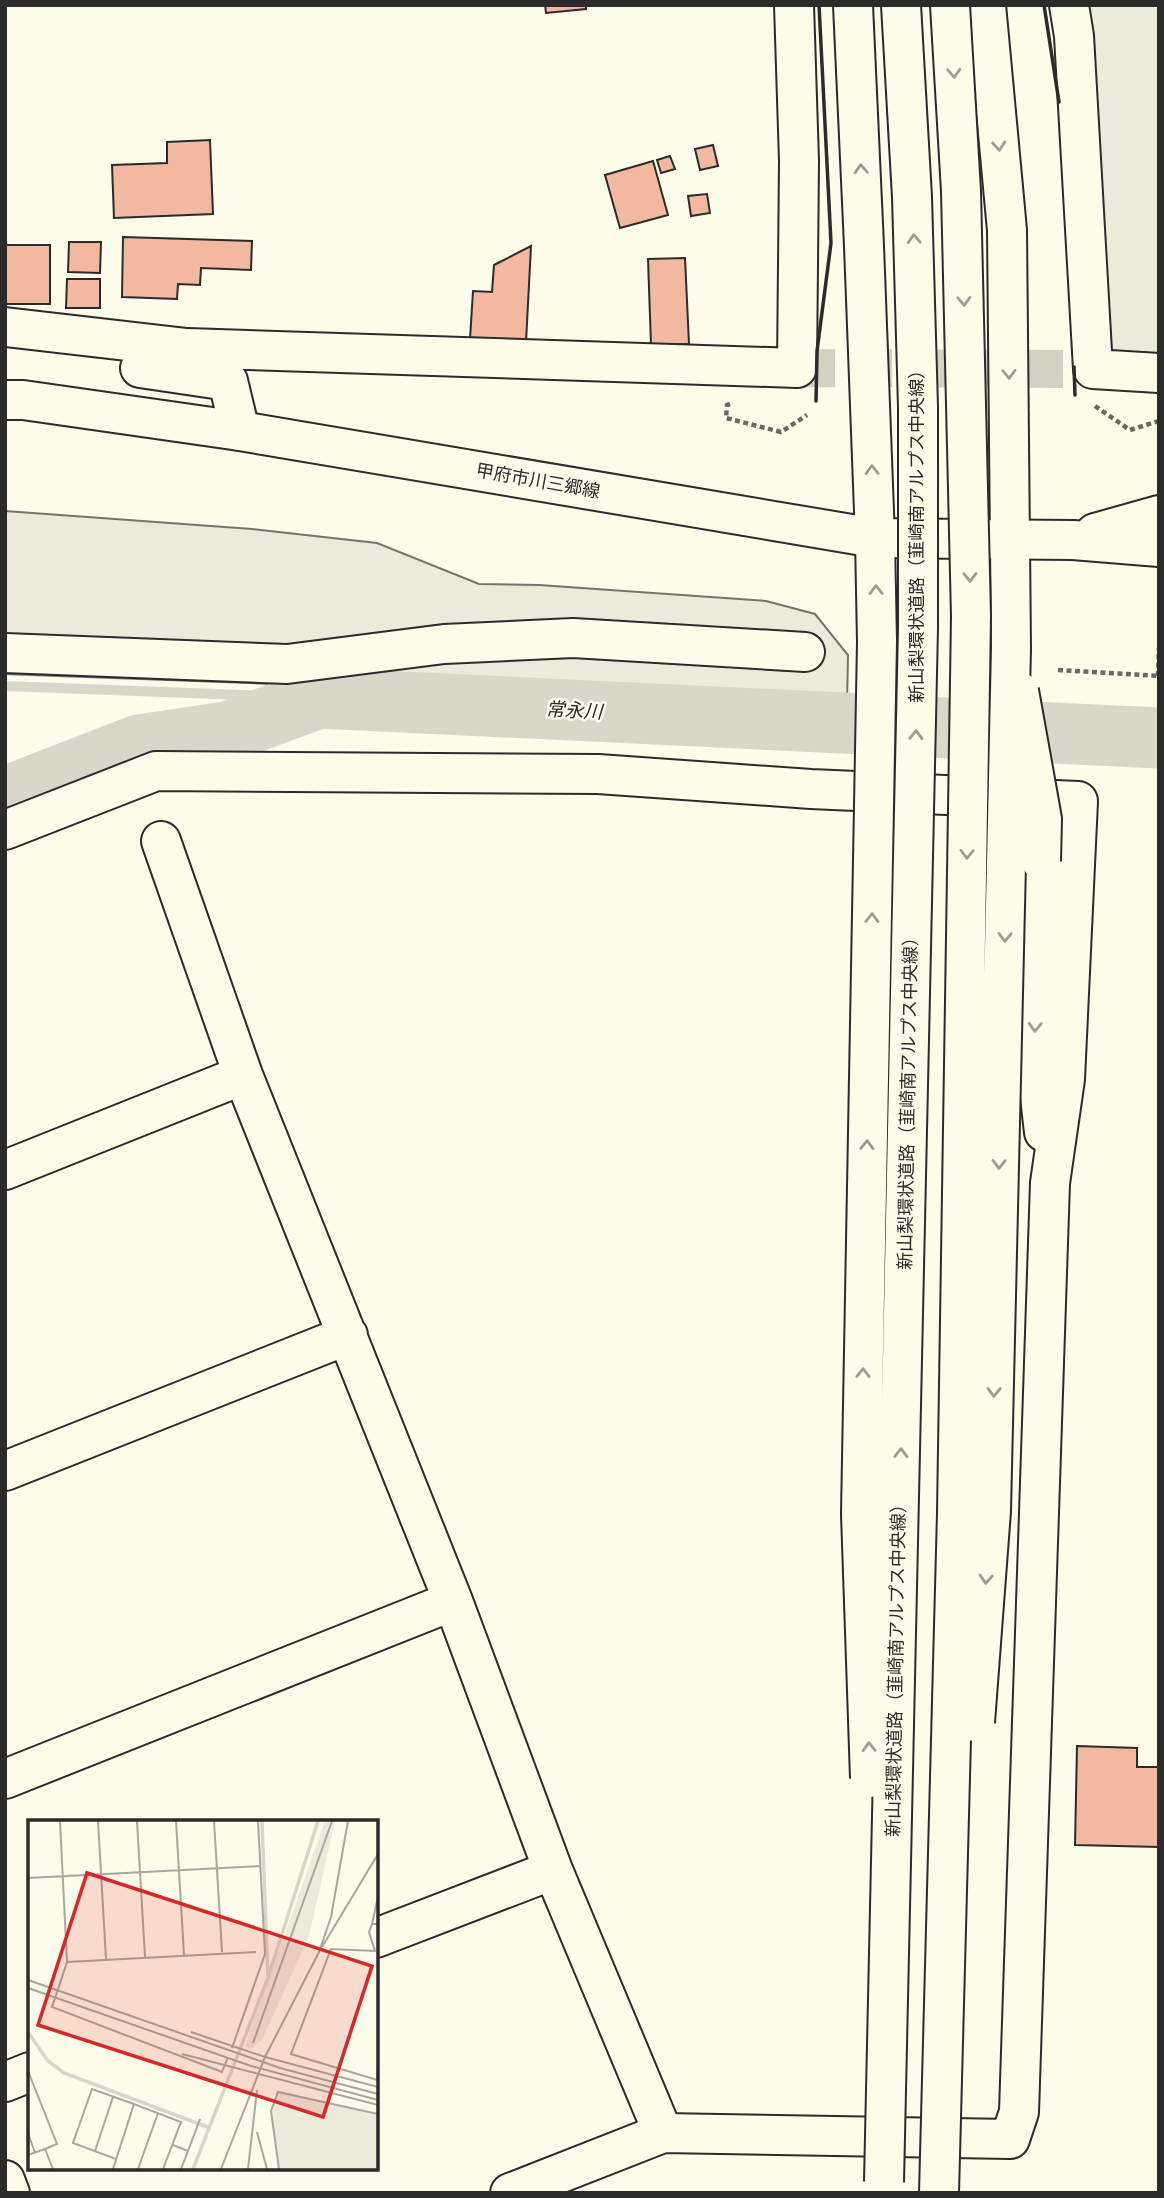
<svg xmlns="http://www.w3.org/2000/svg" width="1164" height="2198" font-family="Helvetica,'Noto Sans JP',sans-serif">
  <rect width="100%" height="100%" fill="#fdfbea"/>
  <path fill="#ecebdb" stroke="#74746e" stroke-width="2" d="M1069,5H1159V373L1093,369Z
    M5,511L252,529L377,543L479,584L539,585L766,601L815,614L848,655L847,705L5,674Z"/>
  <g fill="none" stroke-linecap="round" stroke-linejoin="round">
    <path stroke="#d8d7c9" stroke-width="10" d="M5,686L319,698"/>
    <path stroke="#d8d7c9" stroke-width="61" d="M5,797L139,745L227,732L319,698L1159,738"/>
  </g>
  <path fill="#f2b8a0" stroke="#2b2b2b" stroke-width="2" d="M545,5H586V9L546,13Z
    M210,140L213,214L114,218L112,165L167,163V142Z
    M713,145L718,166L700,170L695,149Z
    M670,156L675,169L661,173L657,160Z
    M653,161L668,215L620,228L605,175Z
    M707,194L710,213L691,216L688,196Z
    M123,237L252,241L251,270L201,268L200,285L178,284L177,299L122,297Z
    M69,242H101L100,273L68,272Z
    M5,245H50V304H5Z
    M531,246L526,342L470,339L473,291L492,292L494,265Z
    M685,258L689,344L651,345L648,259Z
    M67,279H100V308H66Z
    M1077,1746L1137,1748V1767H1159V1847L1075,1845Z"/>
  <g fill="none" stroke-linecap="round" stroke-linejoin="round">
    <path stroke="#d3d1c4" stroke-width="38" stroke-dasharray="38 19" stroke-linecap="butt" d="M797,368L1093,369"/>
    <g stroke="#2b2b2b" stroke-width="42">
      <path id="minor" d="M853,5L864,246L875,538
        M986,5L1007,230L1011,648
        M1069,5L1074,36L1093,369L1159,373
        M5,327L187,348L797,368L799,161L794,5
        M140,368L228,381L240,431
        M5,653L287,664L444,644L573,638L805,652
        M5,830L156,771L598,774L811,789L1078,801L1065,1079L1050,1183L1019,2112L1010,2139L663,2133L510,2193
        M161,841L243,1075L453,1601L553,1870L663,2133
        M1041,861L1035,1053L1044,1132
        M5,1170L243,1075
        M5,1471L348,1335
        M5,1779L453,1601
        M376,1938L553,1870
        M5,2082L30,2072
        M5,2180L10,2193"/>
    </g>
    <g stroke="#2b2b2b" stroke-width="42">
      <path id="major" d="M5,400H23L240,431L875,538L1073,540L1159,547
        M1095,533L1159,515"/>
    </g>
    <g stroke="#2b2b2b" stroke-width="42">
      <path id="highway" d="M875,538L877,642"/>
    </g>
    <path stroke="#6a6964" stroke-width="4.5" stroke-dasharray="5 3.5" stroke-linecap="butt" d="M730,404L727,405L726,418L781,432L807,415
      M1095,406L1130,430L1159,421
      M1058,670L1159,676
      M1158,676L1159,648"/>
    <use href="#minor" stroke="#fdfbea" stroke-width="38"/>
    <use href="#major" stroke="#fdfbea" stroke-width="38"/>
    <use href="#highway" stroke="#fdfbea" stroke-width="38"/>
    <g stroke="#2b2b2b" stroke-width="42" stroke-linecap="butt">
      <path id="minor-bridge" d="M1019,691L1042,819L1041,861"/>
    </g>
    <g stroke="#2b2b2b" stroke-width="42" stroke-linecap="butt">
      <path id="highway-bridge" d="M975,1722L991,1511L1011,648
        M870,1778L861,1514L877,642
        M884,2182L918,628V407L912,197L901,5
        M939,2193L957,1513L971,617L961,191L950,5"/>
    </g>
    <use href="#minor-bridge" stroke="#fdfbea" stroke-width="38"/>
    <use href="#highway-bridge" stroke="#fdfbea" stroke-width="38"/>
    <path stroke="#2b2b2b" stroke-width="3.5" d="M1044,5L1059,102
      M1074,367L1075,395
      M816,401L817,351L831,243L819,5"/>
  </g>
  <defs><path id="oneway-chevron" d="M-2-3.5L2.5 0L-2 3.5" fill="none" stroke-width="1.6" stroke-linecap="round" stroke-linejoin="round" transform="scale(1.75)"/></defs>
  <g stroke="#9e9d94">
    <use href="#oneway-chevron" transform="translate(954 73) rotate(87)"/>
    <use href="#oneway-chevron" transform="translate(999 146) rotate(85)"/>
    <use href="#oneway-chevron" transform="translate(861 169) rotate(-93)"/>
    <use href="#oneway-chevron" transform="translate(914 239) rotate(-92)"/>
    <use href="#oneway-chevron" transform="translate(964 301) rotate(88)"/>
    <use href="#oneway-chevron" transform="translate(1009 374) rotate(89)"/>
    <use href="#oneway-chevron" transform="translate(872 470) rotate(-92)"/>
    <use href="#oneway-chevron" transform="translate(970 577) rotate(89)"/>
    <use href="#oneway-chevron" transform="translate(876 590) rotate(-91)"/>
    <use href="#oneway-chevron" transform="translate(916 735) rotate(-89)"/>
    <use href="#oneway-chevron" transform="translate(967 854) rotate(91)"/>
    <use href="#oneway-chevron" transform="translate(872 918) rotate(-89)"/>
    <use href="#oneway-chevron" transform="translate(1005 937) rotate(91)"/>
    <use href="#oneway-chevron" transform="translate(1035 1027) rotate(92)"/>
    <use href="#oneway-chevron" transform="translate(867 1145) rotate(-89)"/>
    <use href="#oneway-chevron" transform="translate(999 1164) rotate(91)"/>
    <use href="#oneway-chevron" transform="translate(863 1373) rotate(-89)"/>
    <use href="#oneway-chevron" transform="translate(994 1392) rotate(91)"/>
    <use href="#oneway-chevron" transform="translate(901 1453) rotate(-89)"/>
    <use href="#oneway-chevron" transform="translate(986 1579) rotate(94)"/>
    <use href="#oneway-chevron" transform="translate(869 1747) rotate(-92)"/>
  </g>
  <g text-anchor="middle" stroke-width="5" stroke-linejoin="round" paint-order="stroke">
    <g font-size="18" fill="#2b2b2b" stroke="#fdfbea">
      <text transform="translate(538 481) rotate(10)" y="6">甲府市川三郷線</text>
      <text transform="translate(917 532) rotate(-90)" y="6">新山梨環状道路（韮崎南アルプス中央線）</text>
      <text transform="translate(908 1099) rotate(-89)" y="6">新山梨環状道路（韮崎南アルプス中央線）</text>
      <text transform="translate(896 1666) rotate(-89)" y="6">新山梨環状道路（韮崎南アルプス中央線）</text>
    </g>
    <g font-size="19" font-style="italic" fill="#2b2b2b" stroke="#fdfbea">
      <text transform="translate(574 710) rotate(3)" y="7">常永川</text>
    </g>
  </g>
  <g transform="translate(28 1820)">
    <rect width="350" height="350" fill="#fdfbea"/>
    <path d="M297,1H307L281,116L234,220L223,229L217,226ZM250,272L350,294V349H251L243,291Z" fill="#ecebdb"/>
    <path fill="none" stroke="#d8d7c9" stroke-width="3.5" d="M240,158L290,1M0,212L20,241L36,253L182,308M165,349L240,158L234,1"/>
    <path fill="none" stroke="#a9a89e" stroke-width="2" d="M32,1L39,142L24,187L194,252L200,237M70,1L78,139M109,1L117,137M148,1L156,135M186,1L194,132M0,58L232,46M344,104L350,77M350,104H344L341,112L347,131L303,129L263,234L349,260L350,245M294,127L350,34M39,142L228,132M0,160L252,248L350,274M0,168L223,246L350,280M163,212L237,237M225,223L304,1M204,228L237,134L230,1M154,234L350,285M237,237L350,267M0,251L29,324L17,329M229,312L239,349M0,313L7,333M145,325L160,331L153,349M67,331L85,277M160,331L172,299M0,335L17,329L25,349M88,339L45,323L64,269L106,284M85,349L106,284L153,302L135,349M110,349L130,293M193,349L237,237L291,132L303,97L320,1M220,349L229,270M251,349L243,291L250,272L350,294"/>
    <path fill="#d62828" fill-opacity="0.15" stroke="#d62828" stroke-width="3.5" d="M59,53L344,146L295,297L10,205Z"/>
    <rect width="350" height="350" fill="none" stroke="#2b2b2b" stroke-width="3.5"/>
  </g>
  <rect width="1164" height="2198" fill="none" stroke="#2b2b2b" stroke-width="14"/>
</svg>
